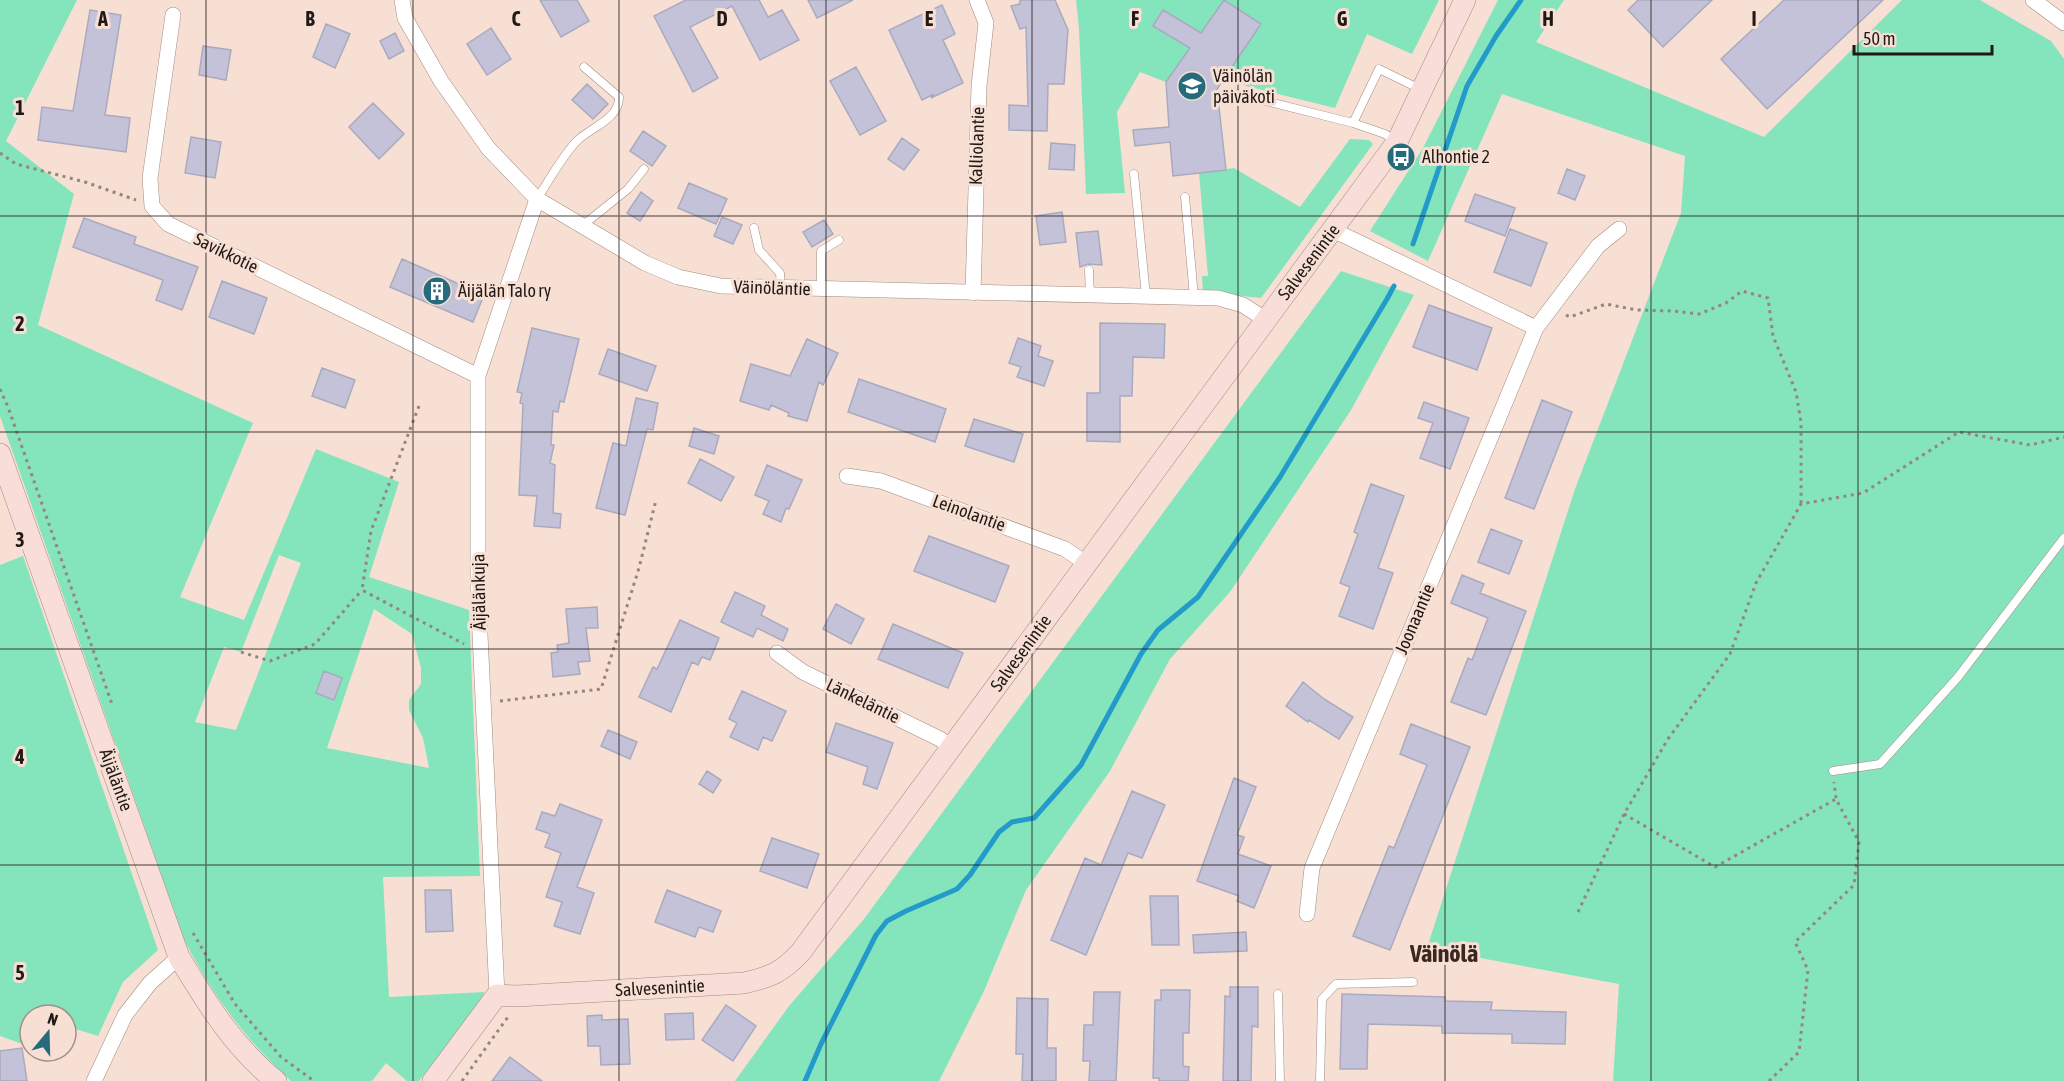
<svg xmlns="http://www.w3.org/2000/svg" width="2064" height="1081" font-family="'Asap Condensed',sans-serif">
  <rect width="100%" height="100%" fill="#f7dfd4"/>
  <path fill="#84e4bb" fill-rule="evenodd" d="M0,0H77L6,141L74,194L38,325L253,423L180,597L244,620L316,449L399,482L369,577L469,610L480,876L383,877L389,997L484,992L482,1001L419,1081H407L386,1063L372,1081H291C244,1038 215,998 185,942L0,416ZM279,555L301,563L236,730L195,722L224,647L241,652ZM374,609L412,634L421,668V684L409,700V710L423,738L429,768L327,748Z
    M1076,0H1224L1166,82L1140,72L1117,112L1125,193L1086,194L1079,29Z
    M1225,0H1439L1412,54L1367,34L1335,108L1246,86L1227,74L1261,24Z
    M1498,0H1564L1536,42L1764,137L1902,0H1980L2051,41L2064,59V1081H1613L1619,984L1427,948L1575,489L1681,213L1685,156L1502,94L1428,261L1370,231L1423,148Z
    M1350,139L1369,140L1373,144L1261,298L1203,292L1202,276H1208L1199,173L1234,168L1300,207Z
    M1341,271L1414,295L1351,410L1230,592L1170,659L1110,771L1026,890L984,991L939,1081H735L789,1006L864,919Z
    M23,556L158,950L123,982L98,1036L66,1026V1015H30V1044L28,1046L0,1036V565Z"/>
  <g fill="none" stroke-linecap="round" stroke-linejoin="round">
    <path stroke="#229aca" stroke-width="5" d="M1413,244L1467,86L1496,36L1521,0
      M805,1081L821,1044L876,935L887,921L906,911L957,889L970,875L999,832L1012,822L1034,818L1081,765L1141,654L1158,630L1198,597L1280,477L1387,299L1394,286"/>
  </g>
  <path fill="#c3c2d9" stroke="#aaaabf" stroke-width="1.5" d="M540,0H577L589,21L561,37Z
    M686,0H759L768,17L782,10L799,40L760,60L732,6L690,27L718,78L693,92L654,16Z
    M808,0H853L817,18Z
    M1020,0H1055L1068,30L1064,84H1048L1047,131L1009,130V105L1028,106L1026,27L1020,29L1011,6L1020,4Z
    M1224,0L1261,24L1217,89L1226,170L1173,176L1170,142L1135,146L1133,130L1169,127L1166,82L1190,48L1153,26L1163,10L1201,33Z
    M1638,0H1712L1663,47L1628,10Z
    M1784,0H1883L1767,109L1721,59Z
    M942,5L955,34L943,40L963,83L931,98L934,94L922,100L889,30Z
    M90,10L121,15L105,115L130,118L126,152L38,140L42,107L73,111Z
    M326,24L350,34L335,68L313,57Z
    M491,28L511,59L487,75L467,44Z
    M395,33L404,51L389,59L380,41Z
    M203,46L231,50L226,80L199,75Z
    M856,67L886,121L860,135L830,81Z
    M587,84L608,104L593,119L572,100Z
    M373,103L404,134L379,159L349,127Z
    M643,131L666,146L652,166L630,151Z
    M191,137L221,142L215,178L185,173Z
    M902,138L919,150L904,170L888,159Z
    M1051,143L1075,145L1074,170L1049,169Z
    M1567,169L1585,176L1575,200L1558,193Z
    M689,183L727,199L716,224L678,208Z
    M641,192L653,201L640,221L627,213Z
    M1475,194L1515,208L1505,236L1465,221Z
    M1062,212L1066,242L1040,245L1036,216Z
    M722,217L742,225L733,244L714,236Z
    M84,218L136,237L134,244L198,267L182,310L156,300L163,280L73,247Z
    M824,220L833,234L812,247L803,232Z
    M1510,229L1547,243L1531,286L1494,272Z
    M1098,231L1102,265L1088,264L1080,267L1076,233Z
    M402,259L484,295L473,322L390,287Z
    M222,281L267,298L254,334L209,317Z
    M1429,305L1492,328L1477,370L1413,347Z
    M1100,323L1165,324L1164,358L1133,357L1132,396H1120V442L1087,441V393H1100Z
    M532,328L579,339L564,402L560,401L558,412L553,411L551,445H554L550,463L555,465L553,513L561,514L560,528L534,526L537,496L519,495L523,404L520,403L522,393L517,392Z
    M1018,338L1041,346L1038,356L1053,361L1044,386L1017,377L1021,367L1009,363Z
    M807,339L838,353L823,385L819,382L807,421L788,416L789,413L771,405L769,410L740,401L751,364L790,376Z
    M608,349L656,366L647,391L599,374Z
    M322,368L355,380L345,408L312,396Z
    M859,379L946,409L935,442L848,412Z
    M636,398L658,403L653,430L647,429L625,515L596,508L613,443L626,446Z
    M1542,400L1572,412L1534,509L1505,498Z
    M1424,402L1469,418L1450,469L1420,458L1433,423L1418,418Z
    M974,419L1023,434L1014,462L965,446Z
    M694,428L719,436L714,454L689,446Z
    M700,459L734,477L721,501L688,483Z
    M767,465L802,480L789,509L786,508L781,522L763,514L769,501L755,495Z
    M1371,484L1404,496L1378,568L1393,573L1373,629L1339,616L1350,587L1340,583L1358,534L1354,532Z
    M1491,529L1522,541L1509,574L1478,562Z
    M929,536L1009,566L995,602L914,571Z
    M1462,575L1484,584L1480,593L1526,611L1486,715L1451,702L1468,658L1472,660L1488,618L1451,603Z
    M735,592L765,606L761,615L788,629L783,641L757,628L753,637L721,622Z
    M836,604L864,619L851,644L823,629Z
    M597,607L598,628H586L590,661L578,662L580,674L553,677L551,653L558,652L557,645L569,643L566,609Z
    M680,620L719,638L710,660L702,657L698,665L692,662L671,712L639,697L653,667L657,669Z
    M893,624L963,653L948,688L878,659Z
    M324,671L342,678L334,700L316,693Z
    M1303,682L1324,699L1353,717L1339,739L1309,720L1308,722L1286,706Z
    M742,691L786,711L772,741L763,737L758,750L730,737L737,723L729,719Z
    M836,723L893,743L877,789L863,784L868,767L826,752Z
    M1411,724L1470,747L1390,950L1353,936L1389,846L1394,848L1427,765L1400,754Z
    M608,730L637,742L630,759L601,746Z
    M707,771L721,780L713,793L699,784Z
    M1234,778L1256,787L1237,835L1244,837L1238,854L1271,866L1254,908L1237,901L1239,896L1197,881Z
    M1132,791L1165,805L1142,858L1128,853L1086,955L1051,940L1085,858L1101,865Z
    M560,804L602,820L577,887L594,893L580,934L554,926L562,902L546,897L561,853L545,847L550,834L536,829L542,812L555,816Z
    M772,838L819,854L807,888L760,871Z
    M425,890H451L453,931L426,932Z
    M667,890L721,911L713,932L699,927L695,937L655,922Z
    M1150,896H1178L1179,945H1152Z
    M1246,932L1247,951L1194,953L1193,935Z
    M1230,987H1258V1027L1252,1026L1251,1081H1223L1225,996L1230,997Z
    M1161,990H1190L1189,1033H1183V1066L1189,1067L1188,1081H1159V1078H1153L1155,1000H1161Z
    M1094,992H1120L1116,1081H1089L1090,1061H1083L1084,1025H1093Z
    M1342,994L1445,997V1001L1492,1002L1491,1010L1566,1012L1565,1044L1512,1043V1034L1442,1033V1026L1368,1024L1367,1069H1340Z
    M1017,998L1048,999L1047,1048H1056V1081H1022L1023,1054H1016Z
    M726,1005L756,1026L733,1061L702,1040Z
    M693,1013L694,1039L666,1040L665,1014Z
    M602,1015V1020L628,1019L630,1064L601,1065L600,1046H588L587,1016Z
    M22,1048L27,1081H0V1051Z
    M510,1057L542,1081H492Z"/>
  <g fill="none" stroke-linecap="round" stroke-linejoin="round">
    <g stroke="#a28b81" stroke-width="9">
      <path id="lane" d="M1234,93L1353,123L1385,134L1395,141
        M1353,123L1379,69L1420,89
        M1134,174L1146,296
        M1185,197L1194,297
        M537,199C548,182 564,153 578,140C592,127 620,118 619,97L584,67
        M582,226L628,189L644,169
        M754,228L759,250L780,273L781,288
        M1089,270L1090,296
        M821,289V251L839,240
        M1833,771L1880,764L1958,677L2064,538
        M1278,994L1280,1081
        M1320,1081L1322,999L1336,984L1413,982"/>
    </g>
    <g stroke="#a28b81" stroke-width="16">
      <path id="street" d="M402,0L405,18L441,81L488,148L537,199L645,263L678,277L721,286L1218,298L1243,305L1266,320
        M2033,0L2064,23
        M173,15L150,178L152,206L168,224L478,376
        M973,293L979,86L986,23L977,0
        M1536,328L1598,246L1619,229
        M847,476L881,481L1065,549L1087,564
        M777,653L803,672L940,739L951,747
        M1307,914L1312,868L1536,328L1333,230
        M497,995L478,592V376L537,199
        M94,1081L125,1015L150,983L179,957"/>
    </g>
    <g stroke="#a28b81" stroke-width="22">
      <path id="secondary" d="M0,454L179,957C206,1002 234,1048 276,1081
        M433,1081L497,995L517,996L744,983C770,977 781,973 800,953L1397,142L1465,0"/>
    </g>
    <path stroke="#96857d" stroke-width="3" stroke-dasharray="3 4.5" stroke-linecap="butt" d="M0,153L16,164L85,182L136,200
      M1566,315L1570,317L1606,304L1637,310L1673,311L1699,314L1726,303L1742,291L1768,298L1773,336L1796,392L1801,422V504
      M0,389L8,407L113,707
      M419,406L371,531L362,590L464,644
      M241,652L270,661L315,644L362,590
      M500,701L601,689L639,568L656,500
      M1624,814L1715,867L1836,799
      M1578,912L1624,814L1668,739L1730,654L1756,583L1801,504L1863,493L1959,432L2030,445L2064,437
      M193,933L235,1004L281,1057L314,1081
      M462,1081L510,1014
      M1769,1081L1799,1052L1808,970L1795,942L1854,885L1859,842L1836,799L1834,782"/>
    <use href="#lane" stroke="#fff" stroke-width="8"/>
    <use href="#street" stroke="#fff" stroke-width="15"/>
    <use href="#secondary" stroke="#f9ddd8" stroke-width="21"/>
  </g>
  <path fill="none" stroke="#211915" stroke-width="1.5" stroke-opacity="0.55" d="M206,0V1081M413,0V1081M619,0V1081M826,0V1081M1032,0V1081M1238,0V1081M1445,0V1081M1651,0V1081M1858,0V1081M0,216H2064M0,432H2064M0,649H2064M0,865H2064"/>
  <defs>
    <g id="school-disc" transform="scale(1.5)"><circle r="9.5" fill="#266b7b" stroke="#f7dfd4"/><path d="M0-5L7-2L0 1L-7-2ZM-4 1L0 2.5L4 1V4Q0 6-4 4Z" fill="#fff"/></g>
    <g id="bus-disc" transform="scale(1.5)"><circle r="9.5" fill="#266b7b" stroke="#f7dfd4"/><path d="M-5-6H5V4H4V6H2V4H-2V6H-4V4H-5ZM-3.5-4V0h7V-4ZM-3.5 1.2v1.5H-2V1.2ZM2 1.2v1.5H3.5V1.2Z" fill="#fff"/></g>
    <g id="building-disc" transform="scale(1.5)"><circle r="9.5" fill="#266b7b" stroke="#f7dfd4"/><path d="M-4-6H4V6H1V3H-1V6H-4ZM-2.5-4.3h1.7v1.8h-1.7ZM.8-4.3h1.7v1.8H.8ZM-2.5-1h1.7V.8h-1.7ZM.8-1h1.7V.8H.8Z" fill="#fff"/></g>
  </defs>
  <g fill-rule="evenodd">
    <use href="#school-disc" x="1192" y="86"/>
    <use href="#bus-disc" x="1401" y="157"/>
    <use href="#building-disc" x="437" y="291"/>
  </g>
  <g text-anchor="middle" stroke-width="6" stroke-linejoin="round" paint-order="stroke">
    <g font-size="18" fill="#211915" stroke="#f7dfd4" text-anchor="start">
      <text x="1213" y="82">Väinölän<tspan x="1213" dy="21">päiväkoti</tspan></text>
      <text x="1422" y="163">Alhontie 2</text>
      <text x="458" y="297">Äijälän Talo ry</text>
    </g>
    <g font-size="18" fill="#211915" stroke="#f7dfd4">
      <text transform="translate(977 146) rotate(-88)" y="6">Kalliolantie</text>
      <text transform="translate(226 253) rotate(26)" y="6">Savikkotie</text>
      <text transform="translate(1309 262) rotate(-53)" y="6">Salvesenintie</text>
      <text transform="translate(772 288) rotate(2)" y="6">Väinöläntie</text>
      <text transform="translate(969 513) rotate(20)" y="6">Leinolantie</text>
      <text transform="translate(479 592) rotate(-91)" y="6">Äijälänkuja</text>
      <text transform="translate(1415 619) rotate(-67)" y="6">Joonaantie</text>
      <text transform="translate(1021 653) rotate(-54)" y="6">Salvesenintie</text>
      <text transform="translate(863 701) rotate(26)" y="6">Länkeläntie</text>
      <text transform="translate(116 780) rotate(70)" y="6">Äijäläntie</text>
      <text transform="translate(660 988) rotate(-3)" y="6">Salvesenintie</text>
    </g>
    <g font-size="24" font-weight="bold" fill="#3a2820" stroke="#f7dfd4">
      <text x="1444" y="962">Väinölä</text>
    </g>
  </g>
  <g font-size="20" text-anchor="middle" font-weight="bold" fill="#211915" stroke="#f7dfd4" stroke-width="6" stroke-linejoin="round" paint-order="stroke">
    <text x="103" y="26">A</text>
    <text x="310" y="26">B</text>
    <text x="516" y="26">C</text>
    <text x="722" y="26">D</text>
    <text x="929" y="26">E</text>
    <text x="1135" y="26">F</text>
    <text x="1342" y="26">G</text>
    <text x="1548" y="26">H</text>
    <text x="1754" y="26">I</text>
    <text x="20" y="115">1</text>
    <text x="20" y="331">2</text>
    <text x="20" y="547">3</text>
    <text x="20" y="764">4</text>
    <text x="20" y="980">5</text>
  </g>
  <g transform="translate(48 1033) rotate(19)"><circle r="28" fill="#f7dfd4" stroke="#a19088" stroke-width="1.5"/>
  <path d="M0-4.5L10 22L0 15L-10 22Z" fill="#266b7b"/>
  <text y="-9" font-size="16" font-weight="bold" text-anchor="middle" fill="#211915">N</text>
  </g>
  <path d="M1854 45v9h138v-9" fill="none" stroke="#211915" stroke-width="3"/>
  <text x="1863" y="45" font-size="18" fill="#211915" stroke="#f7dfd4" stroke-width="4.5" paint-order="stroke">50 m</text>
</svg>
